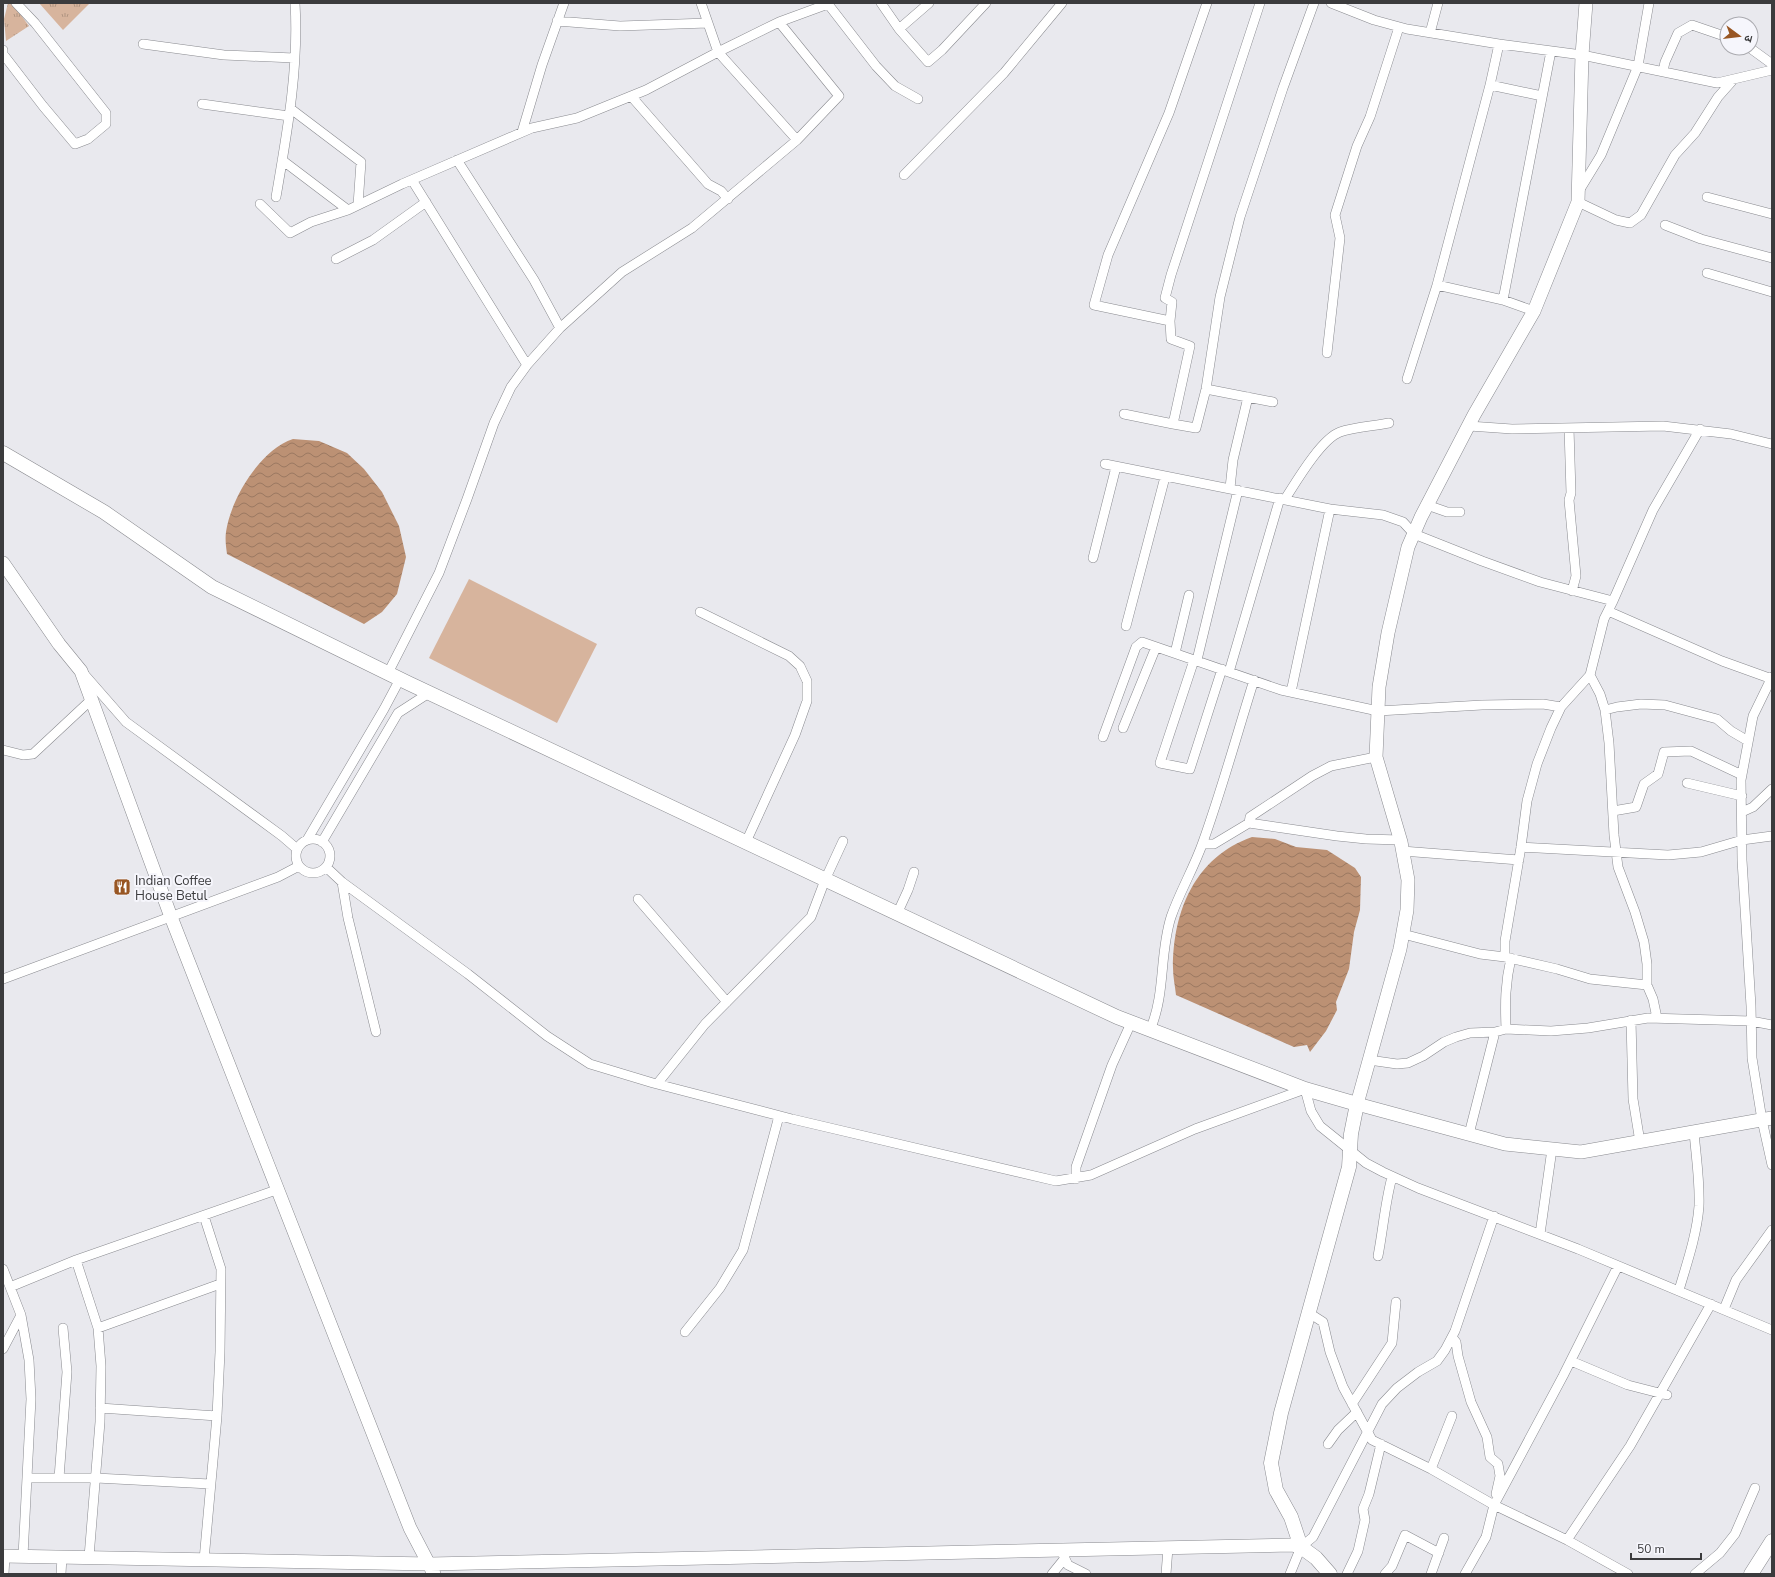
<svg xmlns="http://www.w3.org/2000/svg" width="1775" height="1577" font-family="'Nunito Sans','Noto Sans Devanagari',sans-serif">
  <defs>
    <pattern id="grass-tufts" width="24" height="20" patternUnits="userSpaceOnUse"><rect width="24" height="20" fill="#d7b49d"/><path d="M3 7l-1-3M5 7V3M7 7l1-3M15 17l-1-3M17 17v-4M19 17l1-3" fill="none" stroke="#b09481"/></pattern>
    <pattern id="water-waves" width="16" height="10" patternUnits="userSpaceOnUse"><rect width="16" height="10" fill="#bc9174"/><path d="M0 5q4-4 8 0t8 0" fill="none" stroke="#9a7860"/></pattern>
  </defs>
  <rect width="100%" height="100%" fill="#e9e9ee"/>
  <path fill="url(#grass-tufts)" d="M8,3H12L29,26L6,41L4,19Z
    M39,3H88L89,4L63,30Z"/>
  <path fill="#d7b49d" d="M469,579L597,644L557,723L429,658Z"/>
  <path fill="url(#water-waves)" d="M293,439L319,441L347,453L364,469L382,492L399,526L406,557L397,594L382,612L364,624L227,554C226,547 225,539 226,532C231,498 260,450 293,439Z
    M1252,837L1275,839L1296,847L1327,850L1355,868L1361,877L1360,910L1354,932L1349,969L1336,1002L1337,1010L1326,1031L1310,1052L1307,1045L1294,1047L1176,995C1175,986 1173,977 1173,968C1173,911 1195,857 1252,837Z"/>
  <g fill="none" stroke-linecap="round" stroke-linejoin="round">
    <g stroke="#898a8f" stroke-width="10">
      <path id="minor" d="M701,3L718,52L797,140
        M881,3L899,29L929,3
        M1331,3L1374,20L1407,29L1499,44L1582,55L1717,83L1772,70
        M557,21L620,26L708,23
        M779,22L828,4L876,66L895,86L918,99
        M899,29L928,62L942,50L986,3
        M1430,33L1438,3
        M143,44L224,55L294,58
        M1750,48L1772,64
        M3,50V54L43,106L75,144L88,139L106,124V113L35,23L16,3
        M1663,71L1665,62L1678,33L1692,25L1727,37
        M1490,85L1542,96
        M631,96L708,184L721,191L728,199
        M202,104L289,116
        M291,109L361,162L358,205
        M522,132L542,65L564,3
        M282,160L348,210
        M457,160L534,280L560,328
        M904,175L1004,73L1062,3
        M412,180L527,365
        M1579,191L1601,155L1638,66L1649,3
        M276,197C287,133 299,68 295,3
        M1707,197L1772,214
        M1578,202L1616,220L1630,223L1641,215L1675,155L1695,133L1718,97L1734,79
        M260,204L290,233L311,222L348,210L402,184L532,128L577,118L646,90L718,52L779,22L839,96L797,140L692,228L622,272L560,328L527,365L511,387L494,423L467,499L439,573L388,673
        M1665,225L1701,239L1772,258
        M336,259L373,240L426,202
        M1707,273L1772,292
        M1437,285L1490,85L1499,44
        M1503,300L1551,51
        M1170,321L1094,305L1108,255L1169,113L1207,3
        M1327,353L1340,238L1335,215L1357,146L1370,117L1399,27
        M1407,379L1437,285L1503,300L1534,311
        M1206,389L1273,402
        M1124,414L1173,424L1190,346L1171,339L1170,321L1172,302L1165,298L1171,275L1260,3
        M1173,424L1196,428L1206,389L1220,297L1240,217L1283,88L1314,3
        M1469,426L1512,429L1663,426L1731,434L1772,444
        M1569,428L1571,493L1569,500L1576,576L1572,591
        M1105,464L1330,509L1383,515L1403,522L1414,534L1482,561L1540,582L1613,601
        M1230,488L1233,460L1248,397
        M1285,499C1296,482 1321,439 1340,432C1354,427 1374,426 1389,423
        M1427,505L1447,512H1460
        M1093,558L1116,467
        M1608,611L1722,661L1772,679
        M700,612L789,656L800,666L807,681V701L795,735L746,842
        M1126,626L1165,477
        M1175,653L1189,595
        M1194,660L1160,763L1190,769L1222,669
        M1197,660L1238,490
        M1229,672L1280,498
        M84,674L126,722L282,836L297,849
        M1590,675L1600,694L1605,710L1609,743L1614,835L1618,867L1635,912L1644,942L1647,964V985L1653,999L1657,1018
        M1772,677L1753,716L1741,780L1742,860L1751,1006L1752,1058L1762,1120L1772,1165
        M1291,692L1330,509
        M1605,710L1617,707L1641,704L1665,705L1717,719L1731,731L1748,741
        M1123,728L1156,647
        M1103,737L1136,647L1142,642L1281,690L1378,711L1482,705L1543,704L1561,707
        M3,750L23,755L33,754L92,699
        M1687,783L1742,796
        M1613,811L1636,807L1644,784L1658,774L1664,752L1691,751L1742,775
        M1742,812L1753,807L1772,789
        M1249,823L1250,817L1312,776L1331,766L1376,757
        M296 856a17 17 0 1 1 34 0a17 17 0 1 1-34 0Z
        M307,840L384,709L400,679
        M322,842L398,713L429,693
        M1203,844H1214L1249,823L1337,836L1366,839L1400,840
        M1521,847L1668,855L1701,852L1742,840L1772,836
        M1402,851L1519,860
        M326,867L342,882L468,974L547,1036L590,1064L653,1083L792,1119L1056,1181L1091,1175L1195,1129L1305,1089L1311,1111L1320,1126L1366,1163L1383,1172L1418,1188L1578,1249L1772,1330
        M342,882L348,918L376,1032
        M638,899L727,1002
        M897,914L908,890L914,872
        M1403,934L1480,954L1505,957L1557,969L1590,979L1647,985
        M1505,957V941L1521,847L1527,801L1537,764L1551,728L1561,707L1590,675L1604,619L1613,601L1653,510L1700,429
        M3,979L278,877L299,866
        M1631,1020L1633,1099L1640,1142
        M1506,1029C1505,1003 1505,984 1511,958
        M1150,1030C1166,993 1159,955 1171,917C1180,891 1194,868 1203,842C1222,789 1237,734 1254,680
        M1369,1060L1397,1064L1408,1063L1423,1056L1444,1042L1456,1037L1470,1033L1495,1032L1506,1029L1551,1031L1588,1028L1648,1018L1751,1021L1772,1025
        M657,1084L705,1024L811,917L825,880L843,841
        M1469,1134L1495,1032
        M1076,1179V1167L1112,1065L1131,1023
        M204,1216L221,1269L220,1352L217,1416L204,1560
        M1540,1234L1552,1149
        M1378,1256C1383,1230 1385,1203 1392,1177
        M76,1260L98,1328L101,1366L100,1422L89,1557
        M3,1269L21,1315L29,1360L31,1399L23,1556
        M10,1287L76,1260L279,1189
        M1679,1290C1687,1263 1697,1234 1699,1206C1700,1181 1696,1156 1694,1132
        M1724,1309L1736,1280L1772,1230
        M1309,1313L1323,1322L1330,1352L1343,1387L1372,1440L1431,1469L1494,1505L1567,1540L1628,1574
        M98,1328L220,1284
        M685,1332L720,1288L743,1250L779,1116
        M1452,1337L1456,1342L1458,1356L1471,1402L1487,1437L1490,1457L1498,1464L1500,1476L1496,1494
        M3,1349L21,1315
        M1571,1361L1628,1385L1667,1395
        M1352,1404L1392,1343L1396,1302
        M100,1408L217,1416
        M1328,1444L1338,1430L1357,1412
        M1431,1469L1452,1416
        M27,1478H96L210,1484
        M59,1478L67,1372L63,1328
        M1567,1540L1630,1446L1711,1304
        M1061,1550L1068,1565L1086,1574
        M4,1574L5,1556
        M61,1574L62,1557
        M1052,1574L1065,1558
        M1166,1574L1168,1548
        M1290,1574L1301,1547L1313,1537L1382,1404L1397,1388L1418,1372L1437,1361L1445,1350L1455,1331L1494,1216
        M1347,1574L1358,1551L1365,1520L1363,1509L1369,1494L1381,1444
        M1385,1574L1392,1566L1405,1535L1439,1553
        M1431,1574L1444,1538
        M1465,1574L1486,1537L1494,1505L1563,1376L1618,1266
        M1695,1574L1720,1553L1735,1534L1755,1488"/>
    </g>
    <g stroke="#898a8f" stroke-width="14">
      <path id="secondary" d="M1586,3L1582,55L1578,202L1534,311L1474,415L1421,517L1408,547L1388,633L1379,687L1376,757L1401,842L1408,880L1407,910L1400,949L1357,1104L1505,1144L1581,1152L1772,1118
        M3,563L59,644L81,671L171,917L410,1528L434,1574
        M3,1556L430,1564L1291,1545L1301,1547"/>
    </g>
    <g stroke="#898a8f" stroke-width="15">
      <path id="primary" d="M3,453L104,512L212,587L408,683L1117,1017L1305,1089L1357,1104L1351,1134L1349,1167L1281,1413L1271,1463L1276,1490L1291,1517L1301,1547L1316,1558L1330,1574
        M1751,1574L1772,1541"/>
    </g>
    <use href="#minor" stroke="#fff" stroke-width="9"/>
    <use href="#secondary" stroke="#fff" stroke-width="13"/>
    <use href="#primary" stroke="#fff" stroke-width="14"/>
  </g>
  <defs>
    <g id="restaurant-square" transform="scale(0.9)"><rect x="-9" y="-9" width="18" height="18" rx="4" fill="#985623" stroke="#f6f6fc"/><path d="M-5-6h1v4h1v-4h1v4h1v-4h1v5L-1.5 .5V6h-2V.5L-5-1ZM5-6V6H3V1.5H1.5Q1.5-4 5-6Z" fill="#fff"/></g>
  </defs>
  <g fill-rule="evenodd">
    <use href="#restaurant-square" x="122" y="887"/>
  </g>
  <g text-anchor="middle" stroke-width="4" stroke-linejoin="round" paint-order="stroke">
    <g font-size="13" fill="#3b3b3d" stroke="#f6f6fc" text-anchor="start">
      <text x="135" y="885">Indian Coffee<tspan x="135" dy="15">House Betul</tspan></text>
    </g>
  </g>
  <rect width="1775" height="1577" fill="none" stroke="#3b3b3d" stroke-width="8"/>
  <g transform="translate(1739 36) rotate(105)"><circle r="19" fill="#f6f6fc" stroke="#ababb0"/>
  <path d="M0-3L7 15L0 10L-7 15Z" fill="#985623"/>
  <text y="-6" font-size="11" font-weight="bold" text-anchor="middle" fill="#3b3b3d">उ</text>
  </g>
  <path d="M1631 1553v6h70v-6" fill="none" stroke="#3b3b3d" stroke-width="2"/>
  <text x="1637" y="1553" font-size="12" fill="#3b3b3d" stroke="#f6f6fc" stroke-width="3" paint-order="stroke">50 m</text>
</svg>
